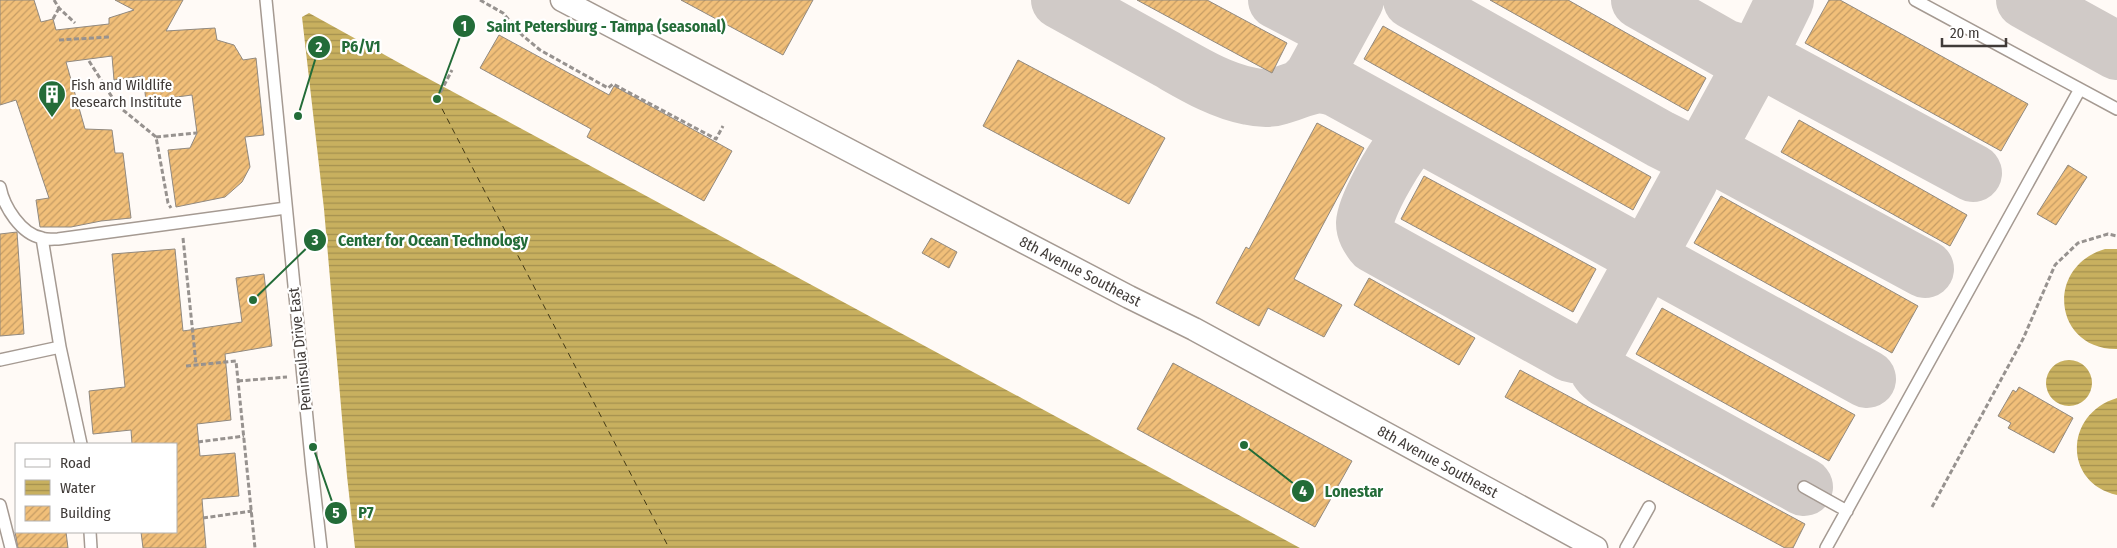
<svg xmlns="http://www.w3.org/2000/svg" width="2117" height="548" font-family="'Fira Sans Condensed',sans-serif">
  <defs>
    <pattern id="water-rules" width="6" height="5" patternUnits="userSpaceOnUse" patternTransform="scale(1.25)"><rect width="6" height="5" fill="#c8b05f"/><path d="M0 2.5h6" fill="none" stroke="#a4904f"/></pattern>
    <pattern id="building-hatch" width="6" height="6" patternUnits="userSpaceOnUse" patternTransform="scale(1.25)"><rect width="6" height="6" fill="#f1bf79"/><path d="M-1 1l2-2M0 6l6-6M5 7l2-2" fill="none" stroke="#c59c64"/></pattern>
  </defs>
  <rect width="100%" height="100%" fill="#fffaf6"/>
  <path fill="url(#water-rules)" d="M309,13L403,65L1300,548H355L347,476L324,209L302,17Z
    M2105,249H2117V349C2054,350 2044,267 2105,249Z
    M2046 383a23 23 0 1 1 46 0a23 23 0 1 1-46 0Z
    M2117,398V495C2063,483 2064,414 2117,398Z"/>
  <g fill="none" stroke-linecap="round" stroke-linejoin="round">
    <path stroke="#433915" stroke-width="1" stroke-dasharray="6 5" stroke-linecap="butt" d="M437,99L669,548"/>
    <path stroke="#d0cac7" stroke-width="58" d="M1060,0C1094,19 1128,38 1163,57C1190,72 1218,90 1249,96C1258,98 1270,99 1279,96C1302,90 1313,79 1337,88L1867,379
      M1277,0L1325,25L1336,24L1346,17
      M1412,0L1660,139L1680,149L1725,161L1925,269
      M1640,0L1738,56L1745,68L1743,81
      M2025,0L2117,51
      M1731,50L1778,68L1973,173
      M1304,86L1313,77L1355,0
      M1429,140C1420,138 1412,139 1404,146C1393,160 1366,205 1365,223C1365,231 1369,237 1374,244L1570,353C1583,357 1592,352 1600,342
      M1680,149C1691,157 1693,167 1689,180L1600,342C1593,356 1593,368 1606,378L1804,487
      M1689,152L1701,149L1710,142L1763,45L1785,0"/>
  </g>
  <path fill="url(#building-hatch)" stroke="#91897f" d="M0,0H34L41,22L53,19L56,30L109,24V18L134,10L115,0H183L166,31L215,28L217,40L234,45L243,60L256,58L264,135L245,137L250,167L242,182L225,197L176,207L168,150L190,148L197,133L192,95L146,101L143,76L114,80L112,56L66,62L85,129L112,130L115,153H123L131,218L101,221L71,227H40L36,200L49,198L16,100L0,105Z
    M681,0H813L783,55Z
    M1137,0H1207L1287,43L1272,73Z
    M1490,0H1568L1706,78L1688,111Z
    M1829,0H1840L2028,104L2001,151L1805,43Z
    M1383,26L1651,177L1633,210L1364,59Z
    M499,35L609,95L614,86L732,151L704,201L587,137L591,129L480,68Z
    M1018,60L1165,138L1129,204L983,126Z
    M1799,120L1967,215L1950,246L1781,152Z
    M1317,123L1364,148L1294,279L1342,305L1324,337L1268,308L1259,326L1216,303L1246,247L1249,249Z
    M2068,165L2087,177L2056,225L2037,214Z
    M1424,176L1596,269L1573,312L1401,219Z
    M1721,196L1918,306L1892,353L1694,243Z
    M17,232L24,334L0,336V234Z
    M931,238L957,252L949,268L922,253Z
    M175,249L183,331L242,322L236,278L264,274L272,346L225,354L231,420L197,424L200,456L235,453L239,496L202,499L206,548H143L141,532H176V444H132L131,430L93,434L89,391L125,387L112,254Z
    M1369,278L1475,338L1459,365L1354,305Z
    M1662,308L1855,415L1829,461L1636,354Z
    M1173,363L1352,461L1315,527L1137,429Z
    M1520,370L1805,524L1793,548H1785L1505,397Z
    M2019,387L2073,418L2054,453L2008,428L2011,423L1998,416L2013,390L2016,392Z
    M15,532H66L68,548H18Z"/>
  <g fill="none" stroke-linecap="round" stroke-linejoin="round">
    <g stroke="#a59a92" stroke-width="14">
      <path id="service" d="M266,0L312,469L321,548
        M1915,0L2117,109
        M0,187C4,207 21,234 42,238C47,240 53,239 58,239L286,208
        M60,347L81,444
        M0,360L60,347L42,238
        M1804,487L1847,511
        M0,505L11,548
        M90,532L91,548
        M1626,548L1649,507
        M1826,548L2080,89"/>
    </g>
    <g stroke="#a59a92" stroke-width="25">
      <g id="minor">
        <path id="s1" d="M562,0L1129,297L1194,329L1596,548"/>
      </g>
    </g>
    <path stroke="#97928f" stroke-width="3" stroke-dasharray="5 2.5" stroke-linecap="butt" d="M54,0L59,8L75,23
      M480,0L503,13L522,35L540,50L608,88L613,84L716,139L723,126
      M53,19L59,8
      M89,61L117,105L156,137L168,203L171,208
      M437,99L452,70
      M156,137L197,133
      M183,238L196,364
      M186,366L236,361L255,548
      M238,381L287,377
      M198,442L244,436
      M1932,507L2023,339L2055,265L2078,243L2108,234L2117,236
      M203,518L252,511"/>
    <use href="#service" stroke="#fff" stroke-width="11"/>
    <use href="#minor" stroke="#fff" stroke-width="22"/>
    <path stroke="#97928f" stroke-width="3" stroke-dasharray="5 2.5" stroke-linecap="butt" d="M59,40L110,37"/>
  </g>
  <defs>
    <g id="building-pin" transform="scale(1.4375)"><path d="M0 17L-7.5 6A9.5 9.5 0 1 1 7.5 6Z" fill="#236c38" stroke="#fff"/><path d="M-4-6H4V6H1V3H-1V6H-4ZM-2.5-4.3h1.7v1.8h-1.7ZM.8-4.3h1.7v1.8H.8ZM-2.5-1h1.7V.8h-1.7ZM.8-1h1.7V.8H.8Z" fill="#fff"/></g>
  </defs>
  <g fill-rule="evenodd">
    <use href="#building-pin" x="52" y="94"/>
  </g>
  <g text-anchor="middle" stroke-width="4.5" stroke-linejoin="round" paint-order="stroke">
    <g font-size="15" fill="#403b38" stroke="#fff" text-anchor="start">
      <text x="71" y="90">Fish and Wildlife<tspan x="71" dy="17">Research Institute</tspan></text>
    </g>
    <g font-size="15" fill="#403b38" stroke="#fff">
      <text dy="5" stroke="none"><textPath href="#s1" startOffset="585">8th Avenue Southeast</textPath></text>
      <text transform="translate(300 349) rotate(-96)" y="5">Peninsula Drive East</text>
      <text dy="5" stroke="none"><textPath href="#s1" startOffset="990">8th Avenue Southeast</textPath></text>
    </g>
  </g>
  <path fill="none" stroke="#236c38" stroke-width="2" d="M437 99L464 26M298 116L319 47M253 300L315 240M1244 445L1303 491M313 447L336 513"/>
  <g fill="#236c38" stroke="#fff" stroke-width="2">
    <circle cx="437" cy="99" r="5"/>
    <circle cx="298" cy="116" r="5"/>
    <circle cx="253" cy="300" r="5"/>
    <circle cx="1244" cy="445" r="5"/>
    <circle cx="313" cy="447" r="5"/>
    <circle cx="464" cy="26" r="12"/>
    <circle cx="319" cy="47" r="12"/>
    <circle cx="315" cy="240" r="12"/>
    <circle cx="1303" cy="491" r="12"/>
    <circle cx="336" cy="513" r="12"/>
  </g>
  <g font-size="15" text-anchor="middle" font-weight="bold" fill="#fff">
    <text x="464" y="31">1</text>
    <text x="319" y="52">2</text>
    <text x="315" y="245">3</text>
    <text x="1303" y="496">4</text>
    <text x="336" y="518">5</text>
  </g>
  <g font-size="16" text-anchor="middle" font-weight="bold" fill="#236c38" stroke="#fff" stroke-width="4.5" stroke-linejoin="round" paint-order="stroke">
    <text x="606" y="32">Saint Petersburg - Tampa (seasonal)</text>
    <text x="361" y="52">P6/V1</text>
    <text x="433" y="246">Center for Ocean Technology</text>
    <text x="1354" y="497">Lonestar</text>
    <text x="366" y="518">P7</text>
  </g>
  <rect x="15" y="443" width="162" height="90" fill="#ffffff" stroke="#b3b1af"/>
  <rect x="25" y="459" width="25" height="8" fill="#ffffff" stroke="#b3b1af"/>
  <text x="60" y="468" font-size="15" fill="#403b38">Road</text>
  <rect x="25" y="480" width="25" height="15" fill="url(#water-rules)" stroke="#b3b1af"/>
  <text x="60" y="493" font-size="15" fill="#403b38">Water</text>
  <rect x="25" y="506" width="25" height="15" fill="url(#building-hatch)" stroke="#b3b1af"/>
  <text x="60" y="518" font-size="15" fill="#403b38">Building</text>
  <path d="M1942 38v8h64v-8" fill="none" stroke="#403b38" stroke-width="2.5"/>
  <text x="1950" y="38" font-size="15" fill="#403b38" stroke="#ffffff" stroke-width="4" paint-order="stroke">20 m</text>
</svg>
